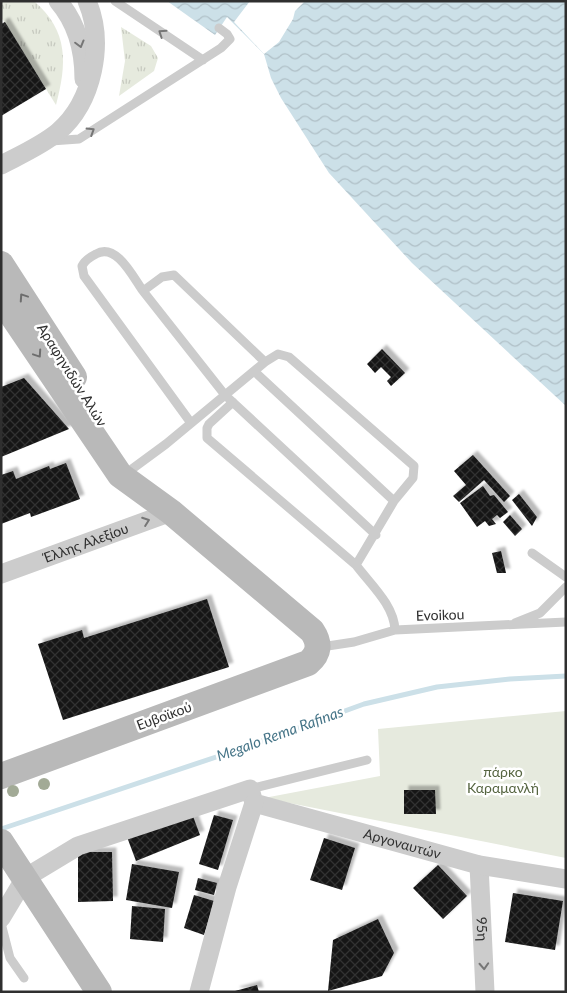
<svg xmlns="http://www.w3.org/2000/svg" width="567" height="993" font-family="Lato,sans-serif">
  <defs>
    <pattern id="grass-tufts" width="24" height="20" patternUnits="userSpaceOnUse" patternTransform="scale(1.25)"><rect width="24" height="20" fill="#e6eade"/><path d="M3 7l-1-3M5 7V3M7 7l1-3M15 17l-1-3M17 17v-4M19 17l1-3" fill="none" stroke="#c6c9bf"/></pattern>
    <pattern id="water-waves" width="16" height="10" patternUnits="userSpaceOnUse" patternTransform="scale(1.25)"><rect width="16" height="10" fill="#cce0e8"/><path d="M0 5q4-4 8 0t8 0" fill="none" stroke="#b0c0c7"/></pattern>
    <pattern id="building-cross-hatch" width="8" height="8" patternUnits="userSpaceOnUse" patternTransform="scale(1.25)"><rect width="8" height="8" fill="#161616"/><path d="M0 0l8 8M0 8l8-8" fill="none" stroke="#303030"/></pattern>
    <filter id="shadow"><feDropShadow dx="4.5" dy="-4.5" stdDeviation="1" flood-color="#0004"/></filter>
  </defs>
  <rect width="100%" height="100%" fill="#fff"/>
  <path fill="url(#grass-tufts)" d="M1,1H34C69,31 67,64 56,105L1,17Z
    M121,27L151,46L158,58L154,71L119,96L125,61Z"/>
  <path fill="#e6eade" d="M566,711V858L264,798L380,776L378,729Z"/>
  <path fill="url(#water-waves)" d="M167,1H566V406L412,263L329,173L281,98L271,78L264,54L227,17L215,35Z"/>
  <path fill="#fff" d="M250,1H305L295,11L293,19L279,42L264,54L234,22Z"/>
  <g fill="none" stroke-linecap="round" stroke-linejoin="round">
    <path stroke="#cce0e8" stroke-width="5" d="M1,829L243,748L364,704L437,687L510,679L566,676"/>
  </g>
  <path fill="url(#building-cross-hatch)" filter="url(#shadow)" d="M5,22L46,89L1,116V24Z
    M382,349L405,373L391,386L387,381L391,377L381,367L375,373L367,364Z
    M24,378L69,429L1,457V387Z
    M473,455L510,496L504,502L484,480L459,502L453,496L466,485L454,471Z
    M66,463L80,499L31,517L30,513L1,524V475L13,471L16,479L49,466L50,469Z
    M483,486L490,496L494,495L508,512L500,518L497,515L492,519L496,524L489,526L485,521L477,527L460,503Z
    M519,494L537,517L532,526L512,500Z
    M510,515L522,529L515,536L503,522Z
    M501,551L506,573H497L492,553Z
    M207,599L229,667L63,720L38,644L82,630L84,638Z
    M404,790H435L436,814H404Z
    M191,811L200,835L136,861L127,837Z
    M214,815L233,820L218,870L199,864Z
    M324,838L355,848L342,890L310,880Z
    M78,852H112L113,901L78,902Z
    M132,864L179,872L172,908L126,900Z
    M438,865L467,896L443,919L413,888Z
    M198,878L217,883L214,895L195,890Z
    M513,893L563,901L555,950L505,942Z
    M194,895L214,901L204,935L184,928Z
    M132,906L165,909L163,942L130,939Z
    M378,919L394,953L382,976L328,991L333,940Z
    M257,985L259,992H236L235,991Z"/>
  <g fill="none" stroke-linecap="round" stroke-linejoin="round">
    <path stroke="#ccc" stroke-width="9" d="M115,1L203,60
      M51,141L79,139L221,48L230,39L227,34L219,28
      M143,291L225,395L376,535
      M254,371L394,501
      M233,402L209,424L207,428V438L356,565
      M191,423L84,276L82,266C85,260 90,257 96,254C116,242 133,277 143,291L162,277L174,275L265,362
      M132,469L166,444L265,362L278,354L289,357L414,466L413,478L394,501L356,565C371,585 394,605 395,630
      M532,553L566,577
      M515,623L540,613L566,587
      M321,647L354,642L395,630L566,622
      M250,789L367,760
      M1,923L10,958L24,978"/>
    <g stroke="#ccc" stroke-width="19">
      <path d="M58,1C77,23 84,50 84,79"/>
      <path d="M1,165C20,155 41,146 58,132C93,102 105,43 87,1"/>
      <path id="s1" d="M1,574L171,512"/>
      <path id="s2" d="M479,865L485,992"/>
      <path id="s3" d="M1,918L25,878L78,846L250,789L254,803L479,865L566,879"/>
      <path d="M199,992L227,887L254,803"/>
    </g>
    <path stroke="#b9b9b9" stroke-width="26" d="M1,264L74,377
      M1,299L120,475L171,512L312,631C320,643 320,653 308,663L1,776
      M1,842L99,992"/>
  </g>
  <g fill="#a2aa96">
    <circle cx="44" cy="784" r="6"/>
    <circle cx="13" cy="791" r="6"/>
  </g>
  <defs><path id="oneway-chevron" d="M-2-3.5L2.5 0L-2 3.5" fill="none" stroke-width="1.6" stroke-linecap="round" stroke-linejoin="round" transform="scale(1.25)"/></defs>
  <g stroke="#767676">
    <use href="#oneway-chevron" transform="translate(162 33) rotate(-146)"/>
    <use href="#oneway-chevron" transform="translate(80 44) rotate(75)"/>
    <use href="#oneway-chevron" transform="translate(91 131) rotate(-32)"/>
    <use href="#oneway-chevron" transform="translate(146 521) rotate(-20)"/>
    <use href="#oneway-chevron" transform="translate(484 966) rotate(87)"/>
  </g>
  <g stroke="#6d6d6d">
    <use href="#oneway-chevron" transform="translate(23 297) rotate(-124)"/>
    <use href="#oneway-chevron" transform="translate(38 354) rotate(56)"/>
  </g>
  <g text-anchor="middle" stroke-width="5" stroke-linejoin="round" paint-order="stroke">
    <g font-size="14" fill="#2f2f2f" stroke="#fff">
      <text transform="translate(72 375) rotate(58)" y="5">Αραφηνιδών Αλών</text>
      <text dy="5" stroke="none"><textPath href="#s1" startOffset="90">Έλλης Αλεξίου</textPath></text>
      <text transform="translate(440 615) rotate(-2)" y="5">Evoikou</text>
      <text transform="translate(164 716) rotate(-20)" y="5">Ευβοϊκού</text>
      <text dy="5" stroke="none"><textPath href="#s3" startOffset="458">Αργοναυτών</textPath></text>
      <text dy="5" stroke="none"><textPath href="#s2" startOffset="64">95η</textPath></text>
    </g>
    <g font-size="14" fill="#566541" stroke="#fff">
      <text x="503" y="777">πάρκο<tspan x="503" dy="16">Καραμανλή</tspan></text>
    </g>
    <g font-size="15" font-style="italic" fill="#467588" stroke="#fff">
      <text transform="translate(280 734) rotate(-20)" y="5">Megalo Rema Rafinas</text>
    </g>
  </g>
  <rect width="567" height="993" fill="none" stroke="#2f2f2f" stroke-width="5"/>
</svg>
